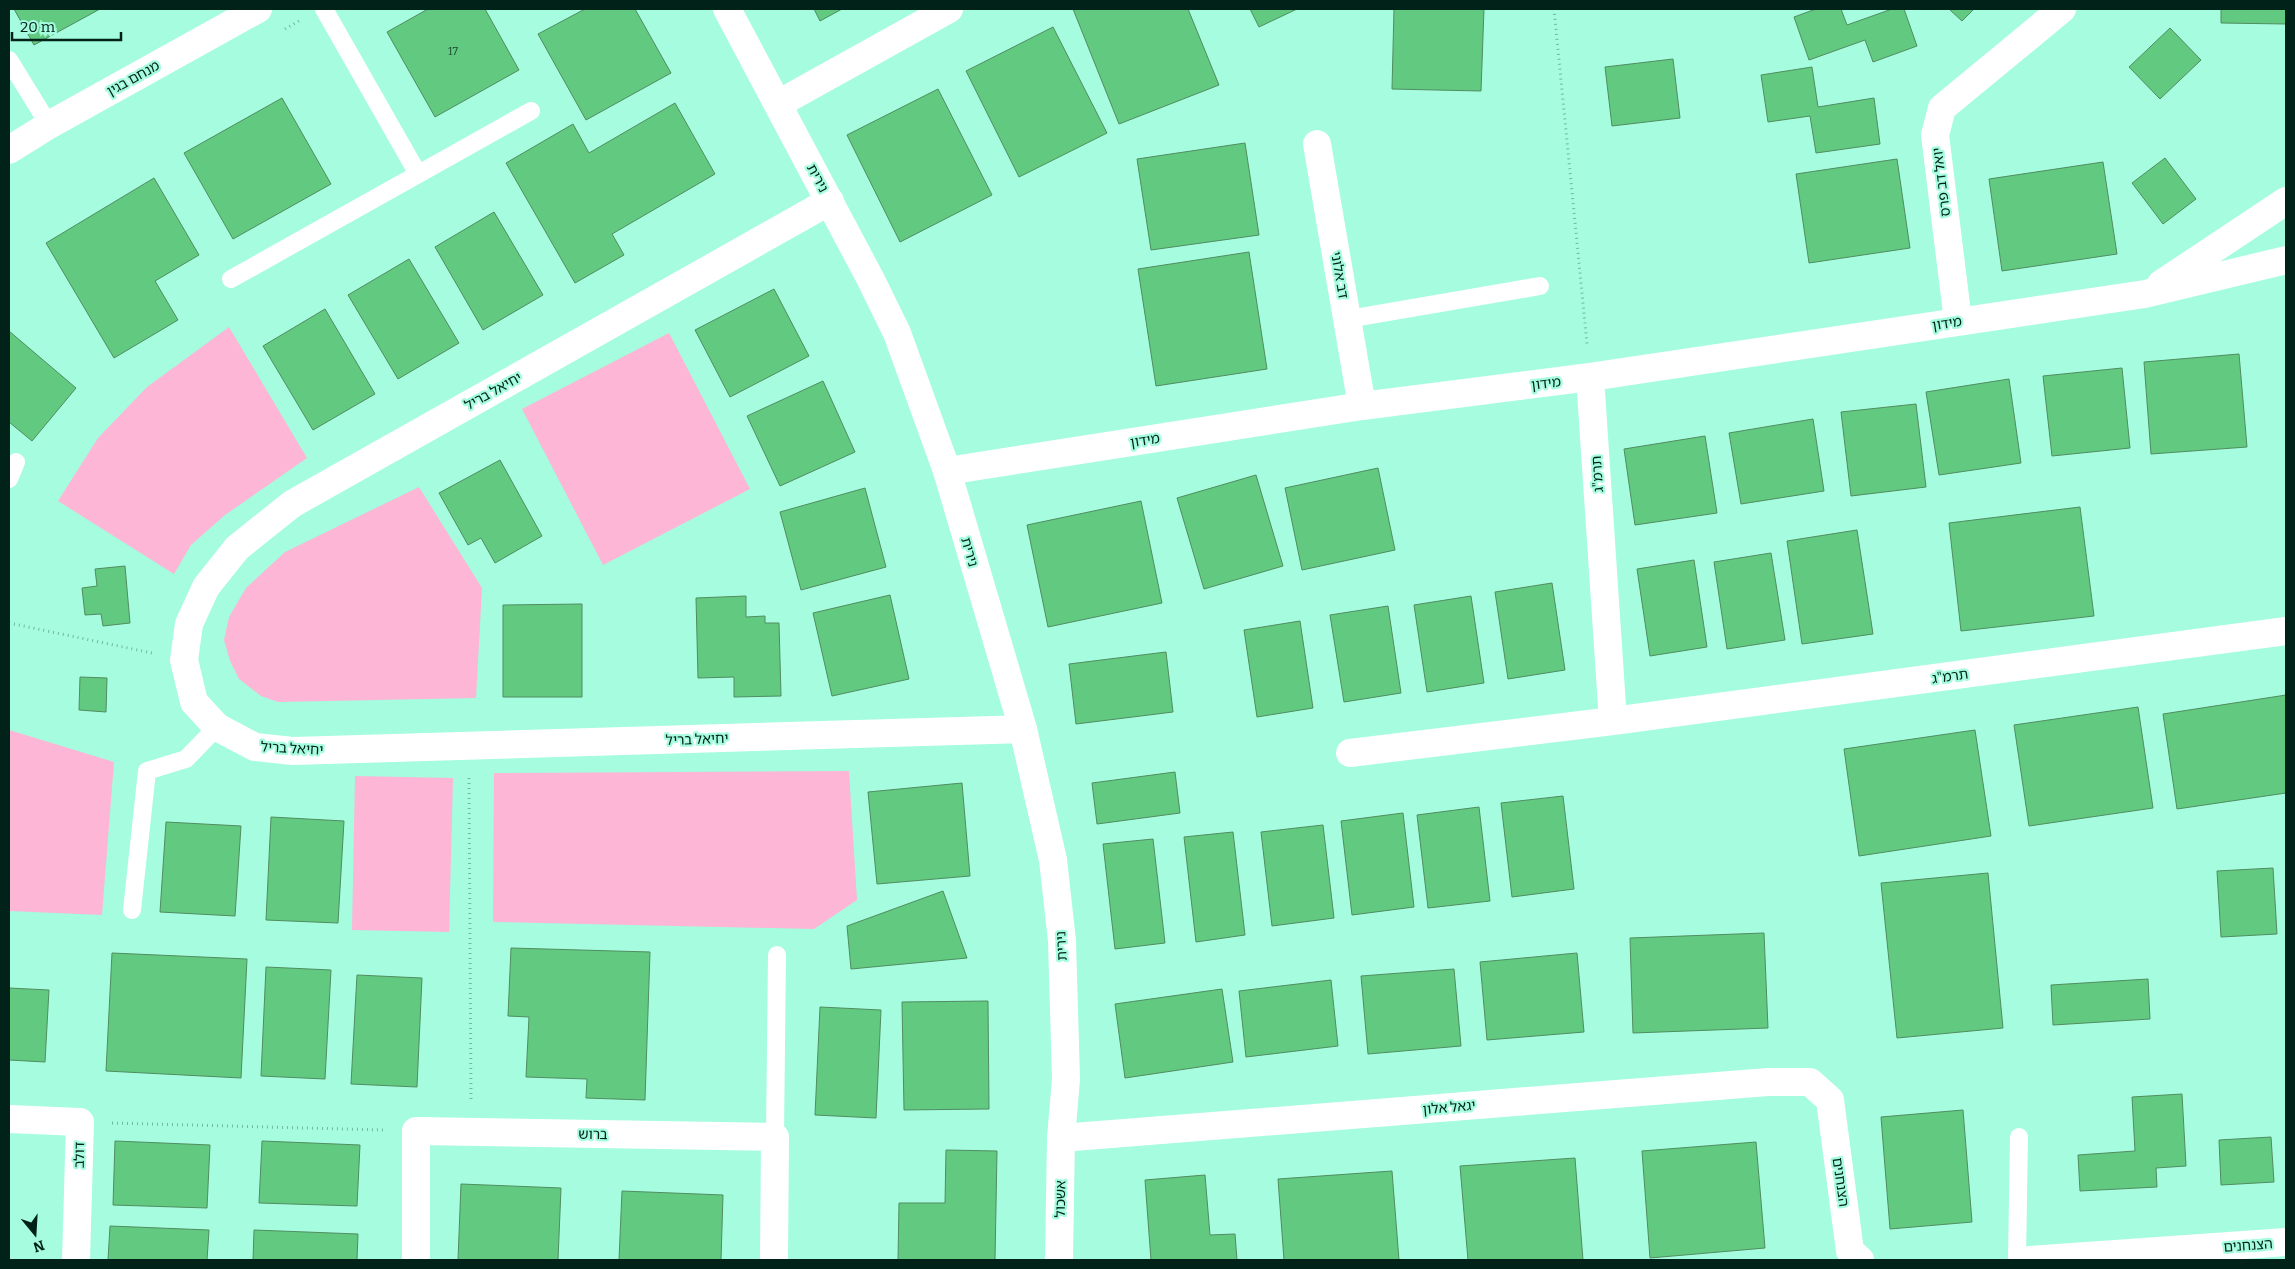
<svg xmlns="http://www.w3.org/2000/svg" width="2295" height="1269" font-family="Bitter,'Noto Sans Hebrew',serif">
  <rect width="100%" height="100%" fill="#a5fcdf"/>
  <path fill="#fdb6d5" d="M229,327L307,458L225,515L191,545L174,574L58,501L98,438L147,387Z
    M669,333L750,489L603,565L522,409Z
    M419,487L482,588L476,698L278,702L261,696L239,679L230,661L224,640L229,617L246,588L285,552Z
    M9,730L114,762L102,915L9,911Z
    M849,771L857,900L814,929L493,922L494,773Z
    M355,776L453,778L449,932L352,930Z"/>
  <path fill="#62c980" stroke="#508d60" d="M14,9H100L34,45Z
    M428,9H485L519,70L435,117L387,32Z
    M585,9H635L671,73L586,120L538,34Z
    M814,9H842L820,21Z
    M1073,9H1188L1219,85L1119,124Z
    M1250,9H1297L1259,27Z
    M1394,9H1484L1481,91L1392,89Z
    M1816,9H1841L1847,25L1892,9H1904L1917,46L1873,62L1865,40L1809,60L1794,17Z
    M1949,9H1974L1962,21Z
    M2221,9H2286V24L2221,23Z
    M1053,27L1107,133L1019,177L966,71Z
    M2170,28L2201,60L2160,99L2129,67Z
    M1673,59L1680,118L1612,126L1605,67Z
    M1812,67L1818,107L1874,98L1880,144L1816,153L1810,116L1768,122L1761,75Z
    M938,89L992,195L900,242L847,135Z
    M282,98L331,184L233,239L184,153Z
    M675,103L715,174L612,234L624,255L575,283L506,163L573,124L589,153Z
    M1245,143L1259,235L1151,250L1137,159Z
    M2165,158L2196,199L2163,224L2132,183Z
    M1897,159L1910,248L1809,263L1796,174Z
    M2103,162L2117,254L2002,271L1989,179Z
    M154,178L199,255L155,281L178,320L114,358L46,243Z
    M494,212L543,295L483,330L435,247Z
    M1249,252L1267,369L1156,386L1138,269Z
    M409,259L459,343L398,379L348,295Z
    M774,289L809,356L730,397L695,330Z
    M325,309L375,394L313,430L263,346Z
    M9,331L76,388L32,441L9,422Z
    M2239,354L2247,447L2151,454L2144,362Z
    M2122,368L2130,448L2052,456L2043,376Z
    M2009,379L2021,463L1939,475L1926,392Z
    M823,381L855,452L780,486L747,416Z
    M1916,404L1926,487L1851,496L1841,412Z
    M1813,419L1824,491L1741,504L1729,433Z
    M1705,436L1717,513L1635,525L1624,449Z
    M500,460L542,536L495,563L481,538L468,545L439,493Z
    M1378,468L1395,550L1302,570L1285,488Z
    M1256,475L1283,566L1204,589L1177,498Z
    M865,488L886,567L801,590L780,512Z
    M1141,501L1162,603L1048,627L1027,525Z
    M2080,507L2094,616L1961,631L1949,523Z
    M1857,530L1873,634L1802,644L1787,541Z
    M1771,553L1785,640L1727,649L1714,562Z
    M1694,560L1707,647L1650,656L1637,569Z
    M125,566L130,623L103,626L101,614L85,615L82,588L97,586L95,569Z
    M1552,583L1565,670L1508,679L1495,592Z
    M890,595L909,679L832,696L813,613Z
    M746,596V617L765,616V623H779L781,696L734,697V677L698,678L696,598Z
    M1471,596L1484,683L1427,692L1414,605Z
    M582,604V697H503V605Z
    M1388,606L1401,693L1344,702L1330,615Z
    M1300,621L1313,708L1257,717L1244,630Z
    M1166,652L1173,712L1076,724L1069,664Z
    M80,677L107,678L106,712L79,710Z
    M2286,695V793L2177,809L2163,714Z
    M2138,707L2153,808L2029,826L2014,725Z
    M1975,730L1991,836L1859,856L1844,749Z
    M1175,772L1180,813L1097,824L1092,783Z
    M962,783L970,876L877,884L868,792Z
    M1563,796L1574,889L1512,897L1501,803Z
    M1479,807L1490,901L1428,908L1417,815Z
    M1403,813L1414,907L1352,915L1341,821Z
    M271,817L344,821L338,923L266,920Z
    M166,822L241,826L235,916L160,912Z
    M1323,825L1334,918L1272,926L1261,832Z
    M1233,832L1245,935L1196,942L1184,837Z
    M1153,839L1165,943L1115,949L1103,844Z
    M2273,868L2277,934L2221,937L2217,871Z
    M1988,873L2003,1028L1897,1038L1881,883Z
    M943,891L967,958L851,969L847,926Z
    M1764,933L1768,1028L1633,1033L1630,938Z
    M511,948L650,952L645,1100L586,1098L587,1079L526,1077L529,1017L508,1016Z
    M112,953L247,959L241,1078L106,1071Z
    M1577,953L1584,1032L1487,1040L1480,962Z
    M266,967L331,970L325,1079L261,1076Z
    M1454,969L1461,1046L1368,1054L1361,976Z
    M357,975L422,978L417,1087L351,1084Z
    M2148,979L2150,1019L2053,1025L2051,985Z
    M1331,980L1338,1046L1246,1057L1239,991Z
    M9,988L49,990L45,1062L9,1060Z
    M1222,989L1233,1062L1125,1078L1115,1004Z
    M988,1001L989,1109L904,1110L902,1002Z
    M820,1007L881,1010L876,1118L815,1115Z
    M2182,1094L2186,1166L2156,1168L2157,1187L2080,1191L2078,1155L2135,1151L2132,1097Z
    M1963,1110L1972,1222L1890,1229L1881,1117Z
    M2271,1137L2274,1182L2221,1185L2219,1140Z
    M115,1141L210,1145L207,1208L113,1205Z
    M262,1141L360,1145L357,1206L259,1203Z
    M1756,1142L1765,1248L1650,1258L1642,1151Z
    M946,1150L997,1151L995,1260H898L899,1203H945Z
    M1575,1158L1583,1260H1468L1460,1166Z
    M1392,1171L1399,1260H1284L1278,1179Z
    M1205,1175L1210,1235L1235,1234L1237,1260H1151L1145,1180Z
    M461,1184L561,1188L558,1260H458Z
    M622,1191L723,1195L721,1260H619Z
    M110,1226L209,1230L207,1260H108Z
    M254,1230L358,1234L357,1260H253Z"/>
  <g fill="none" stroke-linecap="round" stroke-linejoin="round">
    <path stroke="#71b8a1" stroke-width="3" stroke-dasharray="1 4" stroke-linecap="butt" d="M1554,9L1587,344
      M285,29L299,21
      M9,623L152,653
      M469,778L471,1099
      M112,1123L383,1130"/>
    <path stroke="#fff" stroke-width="18" d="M324,9L418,174
      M9,60L49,125
      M231,279L531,111
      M1348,319L1540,286
      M9,479L16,462
      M132,910L147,771L186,759L217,727
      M775,1137L777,955
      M2017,1260L2019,1137"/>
    <path stroke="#fff" stroke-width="28" d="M778,104L949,9
      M1317,144L1362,406
      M9,150L49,125L258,9
      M830,201L292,504L237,548L206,587L189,624L184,660L194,702L217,727L255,747L293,751L1023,729
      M2161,284L2286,201
      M1958,321L1935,135L1942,108L2062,9
      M1590,377L1613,721
      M947,471L1362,406L1590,377L2145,294L2286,260
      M1350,753L1613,721L2286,631
      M9,1119L80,1122L76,1260
      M1061,1138L1768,1082H1810L1830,1100L1850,1251L1860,1260
      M416,1260V1131L775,1137L774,1260
      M2030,1260L2286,1242"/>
    <path stroke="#fff" stroke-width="28" d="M727,9L870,278L897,333L947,471L1023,729L1053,860L1062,941L1066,1079L1061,1138L1059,1260"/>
  </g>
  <g text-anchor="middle" stroke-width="4.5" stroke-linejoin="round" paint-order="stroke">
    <g font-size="11" fill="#184c32">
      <text x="453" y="55">17</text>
    </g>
    <g font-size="14" fill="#002218" stroke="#a5fcdf">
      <text transform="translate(133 78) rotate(-29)" y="5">מנחם בגין</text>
      <text transform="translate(818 178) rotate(62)" y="5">נירית</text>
      <text transform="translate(1941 182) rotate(-97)" y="5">יואל דב פרס</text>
      <text transform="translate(1340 275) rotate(80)" y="5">דב אלוני</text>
      <text transform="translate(1947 323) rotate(-9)" y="5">מידון</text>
      <text transform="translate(1546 383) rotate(-7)" y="5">מידון</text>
      <text transform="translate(493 391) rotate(-29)" y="5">יחיאל בריל</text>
      <text transform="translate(1145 440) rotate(-9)" y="5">מידון</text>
      <text transform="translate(1597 474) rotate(-94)" y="5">תרמ"ג</text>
      <text transform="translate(970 552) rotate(74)" y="5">נירית</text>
      <text transform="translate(1950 676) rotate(-8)" y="5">תרמ"ג</text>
      <text transform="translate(697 739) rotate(-2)" y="5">יחיאל בריל</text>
      <text transform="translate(292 748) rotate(3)" y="5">יחיאל בריל</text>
      <text transform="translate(1061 946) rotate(-93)" y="5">נירית</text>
      <text transform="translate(1449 1107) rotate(-5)" y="5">יגאל אלון</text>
      <text transform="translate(593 1134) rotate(1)" y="5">ברוש</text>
      <text transform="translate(79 1155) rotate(-89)" y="5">דולב</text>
      <text transform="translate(1841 1182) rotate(82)" y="5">הצנחנים</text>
      <text transform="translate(1060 1199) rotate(-89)" y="5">אשכול</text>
      <text transform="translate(2248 1245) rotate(-4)" y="5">הצנחנים</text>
    </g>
  </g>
  <rect width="2295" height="1269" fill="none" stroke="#002218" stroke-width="20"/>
  <g transform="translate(35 1234) rotate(162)" stroke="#a5fcdf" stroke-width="4" paint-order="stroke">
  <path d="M0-4L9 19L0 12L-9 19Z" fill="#002218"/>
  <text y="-8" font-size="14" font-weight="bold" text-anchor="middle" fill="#002218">N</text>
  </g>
  <path d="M12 32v8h109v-8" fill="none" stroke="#002218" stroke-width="2.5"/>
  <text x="20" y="32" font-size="15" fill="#002218" stroke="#a5fcdf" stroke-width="4" paint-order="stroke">20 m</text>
</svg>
